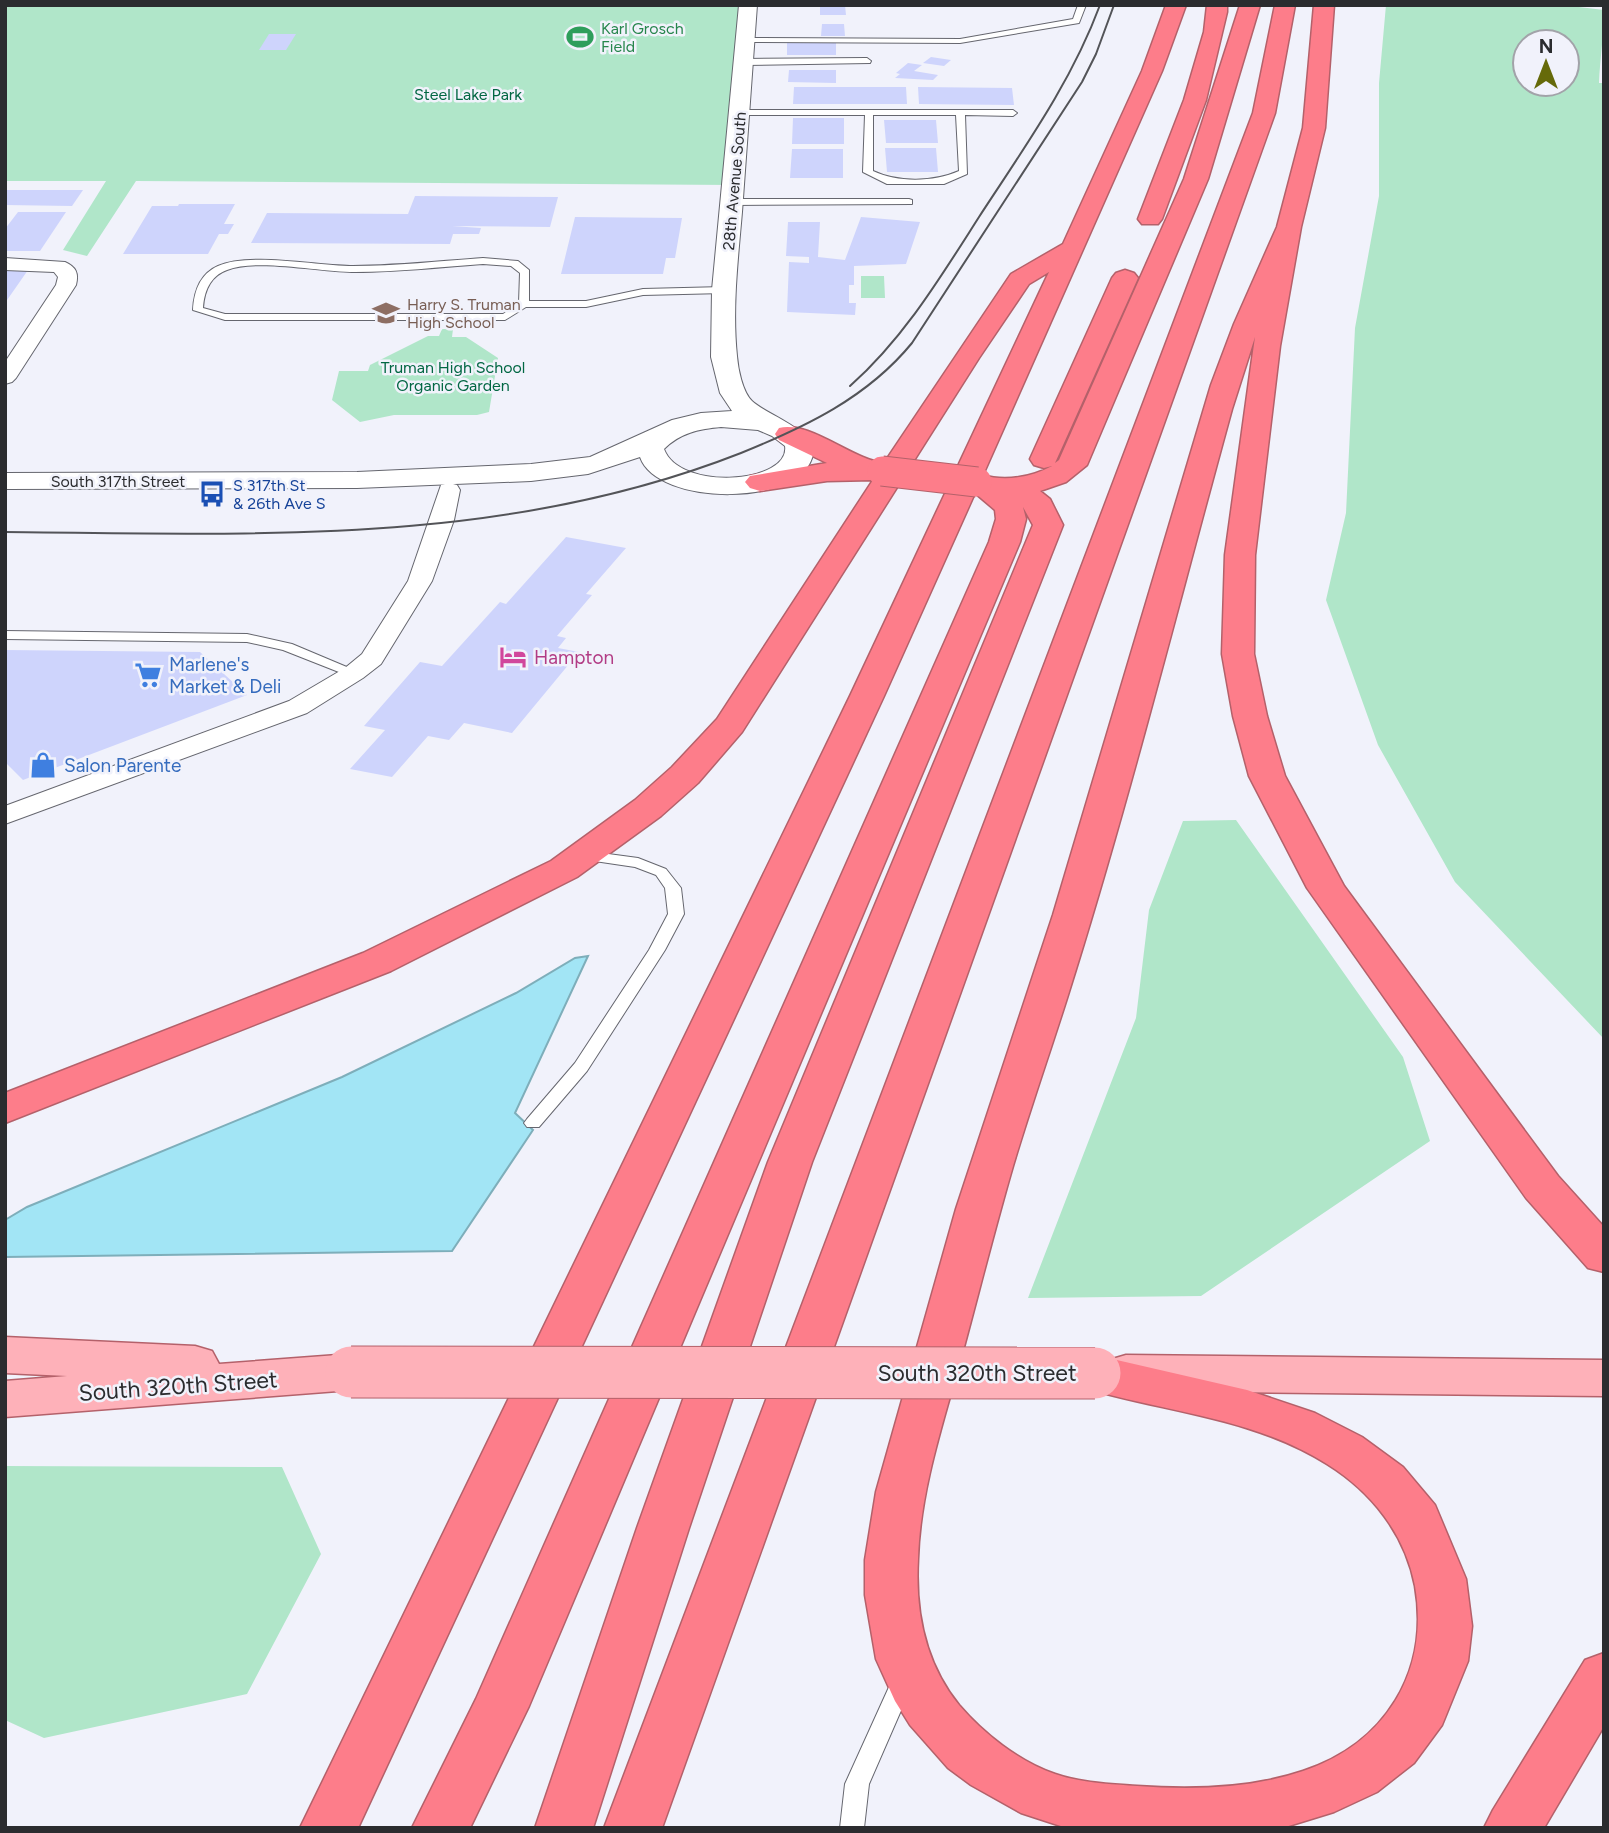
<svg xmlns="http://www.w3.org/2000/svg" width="1609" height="1833" font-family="Figtree,sans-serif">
  <rect width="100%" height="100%" fill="#f1f2fb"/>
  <path fill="#b0e6c9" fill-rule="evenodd" d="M5,5H748L734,185L136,181L87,256L63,250L106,181H5Z
    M1386,5H1562L1604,10C1604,35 1600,58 1599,83H1604V1039L1455,882L1378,745L1326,600L1346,513L1355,328L1379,196V83ZM1525,42H1567V84H1525Z
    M861,276H884L885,298H861Z
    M442,329H453L452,337H466L498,358L489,412L477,415H394L360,422L332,400L339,371H368L370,365L428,336H439Z
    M1236,820L1403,1057L1430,1141L1201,1296L1028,1298L1136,1018L1149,910L1183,821Z
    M5,1466L282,1467L321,1554L247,1694L44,1738L5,1720Z"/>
  <path fill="#a2e5f5" stroke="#7eaeba" stroke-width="2" d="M588,956L515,1113L533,1130L452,1251L5,1257V1220L27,1207L342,1077L516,993L575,958Z"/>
  <path fill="#ced4fc" d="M820,5H845L846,15H820Z
    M822,24H844L845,36H821Z
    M269,34H296L286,50H259Z
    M787,43H836V55H787Z
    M931,57L951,60L944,66L923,63Z
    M908,63L922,65L914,71L938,75L933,80L895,78L900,74L896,73Z
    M789,70H836V83L788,82Z
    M794,87H906L907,104H793Z
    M918,87L1012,88L1014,105L919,104Z
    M793,118H844V144H792Z
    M884,120H936L938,143H886Z
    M885,148H936L938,172H887Z
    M792,149H843V178H790Z
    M5,190H83L72,206L5,205Z
    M415,196L558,197L550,227L452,226L481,228L479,234H453L450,244L251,243L267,213L408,214Z
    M179,204H235L224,224H234L228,234H219L208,254H123L152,206H178Z
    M18,212H66L40,251H5V229Z
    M575,217L682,218L675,258H666L663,274H561Z
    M861,217L920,222L906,264L854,266V285H849V303H856L855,315L787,312L789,262L809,263V257L786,256L788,222H820L818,257L845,260Z
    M5,270H28L5,303Z
    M566,537L626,548L586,594L592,595L557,636L566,638L558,648L579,652L512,733L464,723L449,740L428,736L392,777L350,769L385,730L364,726L420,662L442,666L500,602L506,604Z
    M5,650L200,652L247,695L23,780L5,762Z"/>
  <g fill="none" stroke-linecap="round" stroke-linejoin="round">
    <g stroke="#65666e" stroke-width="2">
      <path id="service" d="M1078,5H1086L1079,23L960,43L746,42L742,40L746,38L960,39L1073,19Z
        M867,58L871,61L870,63L744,65L740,62L744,59Z
        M737,110H1013L1017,113L1013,116L965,115L967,174L944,184H887L863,172L865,115H740L736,112ZM873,115H956L959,171C934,182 898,183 873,171Z
        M909,199L912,200V204L733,205L728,202L733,199Z
        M483,258L518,261L529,270V301H586L643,289L724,287L729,290L724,293L643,295L586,307H526L505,320H225L193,310C194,291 200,274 218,266C249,252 318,266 353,266C396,266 440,261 483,258ZM483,264L511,266L520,273L519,303L503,314H225L203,308C204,292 210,276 227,270C258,258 319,272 355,272C397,272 440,267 483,264Z
        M5,631L247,634L292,644L361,673L359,676H349L283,650L247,642L5,639Z
        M586,851L638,858L666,869L681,888L684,914L665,950L587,1071L539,1127H527L524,1123L527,1119L575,1063L649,950L668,914L665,888L656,875L635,867L581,859L578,856L581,853Z
        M902,1673L910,1676L913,1683L869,1784L864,1828H840L845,1784L894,1676Z"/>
    </g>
    <g stroke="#65666e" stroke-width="2">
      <path id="minor" d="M5,258L65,262C76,267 79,273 76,285L16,378L12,382L5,384V362L56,285L58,277L54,272L5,270Z
        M449,483L457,485L460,490L454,520L432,581L381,664L363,678L307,713L5,824V806L289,701L345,668L362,654L408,581L441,485Z"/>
    </g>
    <g stroke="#65666e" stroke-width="2">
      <path id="tertiary" d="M739,5H757C752,74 747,143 742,212C738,259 732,308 737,356C738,368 742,391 752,401C765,414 817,431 813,454C804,507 657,507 640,457L588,474L531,481L357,488L5,489V473L357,472L531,464L590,457L672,420L701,413L732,411L720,393L711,357L712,290ZM721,427L758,430L772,436L785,446C791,483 680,492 664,449C680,433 699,429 721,427Z"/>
    </g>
    <g stroke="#b4616a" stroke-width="3">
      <path id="primary" d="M5,1337L195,1346L212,1351L219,1364L351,1354L368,1359L375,1372L368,1385L351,1390L5,1417V1381L67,1376L5,1373Z
        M1126,1355L1604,1360V1396L1126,1391L1109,1386L1102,1373L1109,1360Z"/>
    </g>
    <g stroke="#b4616a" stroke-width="3">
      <path id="motorway" d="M1166,5H1186L1162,71L983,475C1005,482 1032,477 1052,466L1044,468L1034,465L1030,459L1112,278L1116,273L1125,270L1134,273L1138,278L1055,463L1059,460L1184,179L1240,5H1260L1208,179L1087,465L1066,482L1040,491L1050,499L1063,525L812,1162L689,1528L593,1828H535L637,1528L768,1162L1033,525L1023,507L1026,519L1020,542L529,1706L470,1828H412L476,1699L989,542L996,519L995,510L975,493L884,696L358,1828H300L850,696L1049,272L1029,284L979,358L742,732L698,783L661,816L577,877L391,971L5,1123V1093L363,953L551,861L635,800L672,767L717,719L873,480L827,481L760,491L750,488L745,482L750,476L827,463L779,440L775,434L779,428C809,420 853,460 884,463L1011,274L1063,244L1142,71Z
        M1207,5H1227V12L1206,100L1162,219L1158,224H1142L1138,219L1184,100L1204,32Z
        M1275,5H1295L1275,113L662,1828H604L1253,113Z
        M1314,5H1334L1325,128L1301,227L1280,346L1255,555L1254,654L1267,716L1285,776L1344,886L1558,1176L1604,1227V1272L1588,1268L1526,1198L1307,888L1249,776L1233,716L1222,654L1225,555L1255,337L1232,409C1178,605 1129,802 1068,995C1050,1052 1030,1109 1013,1166C994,1231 978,1296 960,1362C942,1426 920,1492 918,1559C915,1612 925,1663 959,1705C983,1733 1019,1762 1055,1774C1081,1783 1111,1784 1137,1786C1192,1790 1250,1789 1303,1771C1385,1744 1430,1672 1415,1586C1405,1534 1372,1492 1327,1464C1251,1416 1161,1412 1078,1386L1071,1373L1078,1360L1095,1355L1247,1390L1315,1413L1362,1437L1403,1467L1435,1505L1466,1579L1472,1626L1468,1661L1442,1725L1414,1763L1377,1792L1334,1812L1282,1828H1067L1021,1813L971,1785L948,1768L910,1725L895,1701L876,1659L865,1595V1560L876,1492L956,1209L1053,915L1211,385L1234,324L1277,227L1303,128Z
        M1604,1653V1726L1544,1828H1484L1493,1810L1585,1660Z"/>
    </g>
    <use href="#service" fill="#fff" fill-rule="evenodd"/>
    <use href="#minor" fill="#fff" fill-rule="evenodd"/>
    <use href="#tertiary" fill="#fff" fill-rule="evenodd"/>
    <use href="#primary" fill="#feb1b9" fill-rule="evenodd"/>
    <use href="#motorway" fill="#fd7d8a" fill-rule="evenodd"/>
    <path stroke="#535458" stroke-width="2" d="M850,386C904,338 940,278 979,217C1024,148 1071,83 1100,5
      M5,532C256,534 502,547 741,453C805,427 867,398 912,343L1082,82L1096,54L1114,5"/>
    <g stroke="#b4616a" stroke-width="53" stroke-linecap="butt">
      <path id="primary-bridge" d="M351,1372L1095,1373"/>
    </g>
    <g stroke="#b4616a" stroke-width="31" stroke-linecap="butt">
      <path id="motorway-bridge" d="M882,471L977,482"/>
    </g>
    <use href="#primary-bridge" stroke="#feb1b9" stroke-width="51"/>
    <use href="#motorway-bridge" stroke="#fd7d8a" stroke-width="29"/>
  </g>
  <defs>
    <g id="stadium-bare" transform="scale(2.1)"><path d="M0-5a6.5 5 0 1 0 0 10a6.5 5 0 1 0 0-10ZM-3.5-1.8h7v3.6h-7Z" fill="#2e9e5b" stroke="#f1f2fb" stroke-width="2.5" paint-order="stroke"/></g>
    <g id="school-bare" transform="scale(2.1)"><path d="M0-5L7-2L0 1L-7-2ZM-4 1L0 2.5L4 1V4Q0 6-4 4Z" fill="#8d6e63" stroke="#f1f2fb" stroke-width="2.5" paint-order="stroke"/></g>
    <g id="bus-bare" transform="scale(2.1)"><path d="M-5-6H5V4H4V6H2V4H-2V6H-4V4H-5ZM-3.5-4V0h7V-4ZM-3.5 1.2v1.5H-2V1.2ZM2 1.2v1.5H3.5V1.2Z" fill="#1a4fb4" stroke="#f1f2fb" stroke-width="2.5" paint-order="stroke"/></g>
    <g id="hotel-bare" transform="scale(2.1)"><path d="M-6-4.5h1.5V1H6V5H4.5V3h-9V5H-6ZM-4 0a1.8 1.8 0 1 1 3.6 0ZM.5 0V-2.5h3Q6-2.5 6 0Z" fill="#d1479c" stroke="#f1f2fb" stroke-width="2.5" paint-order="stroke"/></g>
    <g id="supermarket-bare" transform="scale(2.1)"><path d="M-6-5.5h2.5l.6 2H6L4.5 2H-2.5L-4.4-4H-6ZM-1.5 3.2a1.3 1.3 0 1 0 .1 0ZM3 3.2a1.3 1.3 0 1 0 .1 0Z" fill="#3f7fe0" stroke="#f1f2fb" stroke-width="2.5" paint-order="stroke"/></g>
    <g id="shop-bare" transform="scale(2.1)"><path d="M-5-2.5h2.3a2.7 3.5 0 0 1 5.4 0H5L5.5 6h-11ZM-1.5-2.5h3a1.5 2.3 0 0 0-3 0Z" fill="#3f7fe0" stroke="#f1f2fb" stroke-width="2.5" paint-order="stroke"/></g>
  </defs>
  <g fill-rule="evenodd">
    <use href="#stadium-bare" x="580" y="37"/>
    <use href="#school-bare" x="386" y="313"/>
    <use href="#bus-bare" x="212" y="494"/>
    <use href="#hotel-bare" x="513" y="657"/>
    <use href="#supermarket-bare" x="148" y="675"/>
    <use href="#shop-bare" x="43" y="765"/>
  </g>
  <g text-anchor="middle" stroke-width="5" stroke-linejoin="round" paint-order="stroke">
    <g font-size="16" fill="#27864d" stroke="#f1f2fb" text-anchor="start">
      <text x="601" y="34">Karl Grosch<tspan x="601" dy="18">Field</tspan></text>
    </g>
    <g font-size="16" fill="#026743" stroke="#f1f2fb">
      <text x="468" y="100">Steel Lake Park</text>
      <text x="453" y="373">Truman High School<tspan x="453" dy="18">Organic Garden</tspan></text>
    </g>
    <g font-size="16" fill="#2b2c2f" stroke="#f1f2fb">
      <text transform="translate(734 181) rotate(-85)" y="6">28th Avenue South</text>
      <text x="118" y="487">South 317th Street</text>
    </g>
    <g font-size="16" fill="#785e54" stroke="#f1f2fb" text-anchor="start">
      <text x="407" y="310">Harry S. Truman<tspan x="407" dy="18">High School</tspan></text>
    </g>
    <g font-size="16" fill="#164399" stroke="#f1f2fb" text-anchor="start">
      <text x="233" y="491">S 317th St<tspan x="233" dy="18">&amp; 26th Ave S</tspan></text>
    </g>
    <g font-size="19" fill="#b23c85" stroke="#f1f2fb" text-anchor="start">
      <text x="534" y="664">Hampton</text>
    </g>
    <g font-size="19" fill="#366cbe" stroke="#f1f2fb" text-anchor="start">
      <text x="169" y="671">Marlene's<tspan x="169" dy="22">Market &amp; Deli</tspan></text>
      <text x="64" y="772">Salon Parente</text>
    </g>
    <g font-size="23" fill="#2b2c2f" stroke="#f1f2fb">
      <text x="977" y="1381">South 320th Street</text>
      <text transform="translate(178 1386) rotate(-4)" y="8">South 320th Street</text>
    </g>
  </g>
  <rect width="1609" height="1833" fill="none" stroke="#2b2c2f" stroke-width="14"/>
  <g transform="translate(1546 63)"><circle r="33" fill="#f1f2fb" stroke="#a2a3a9" stroke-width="2"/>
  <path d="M0-5L12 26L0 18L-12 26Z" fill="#666a0a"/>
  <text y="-10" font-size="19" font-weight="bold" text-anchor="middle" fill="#2b2c2f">N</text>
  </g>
</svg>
